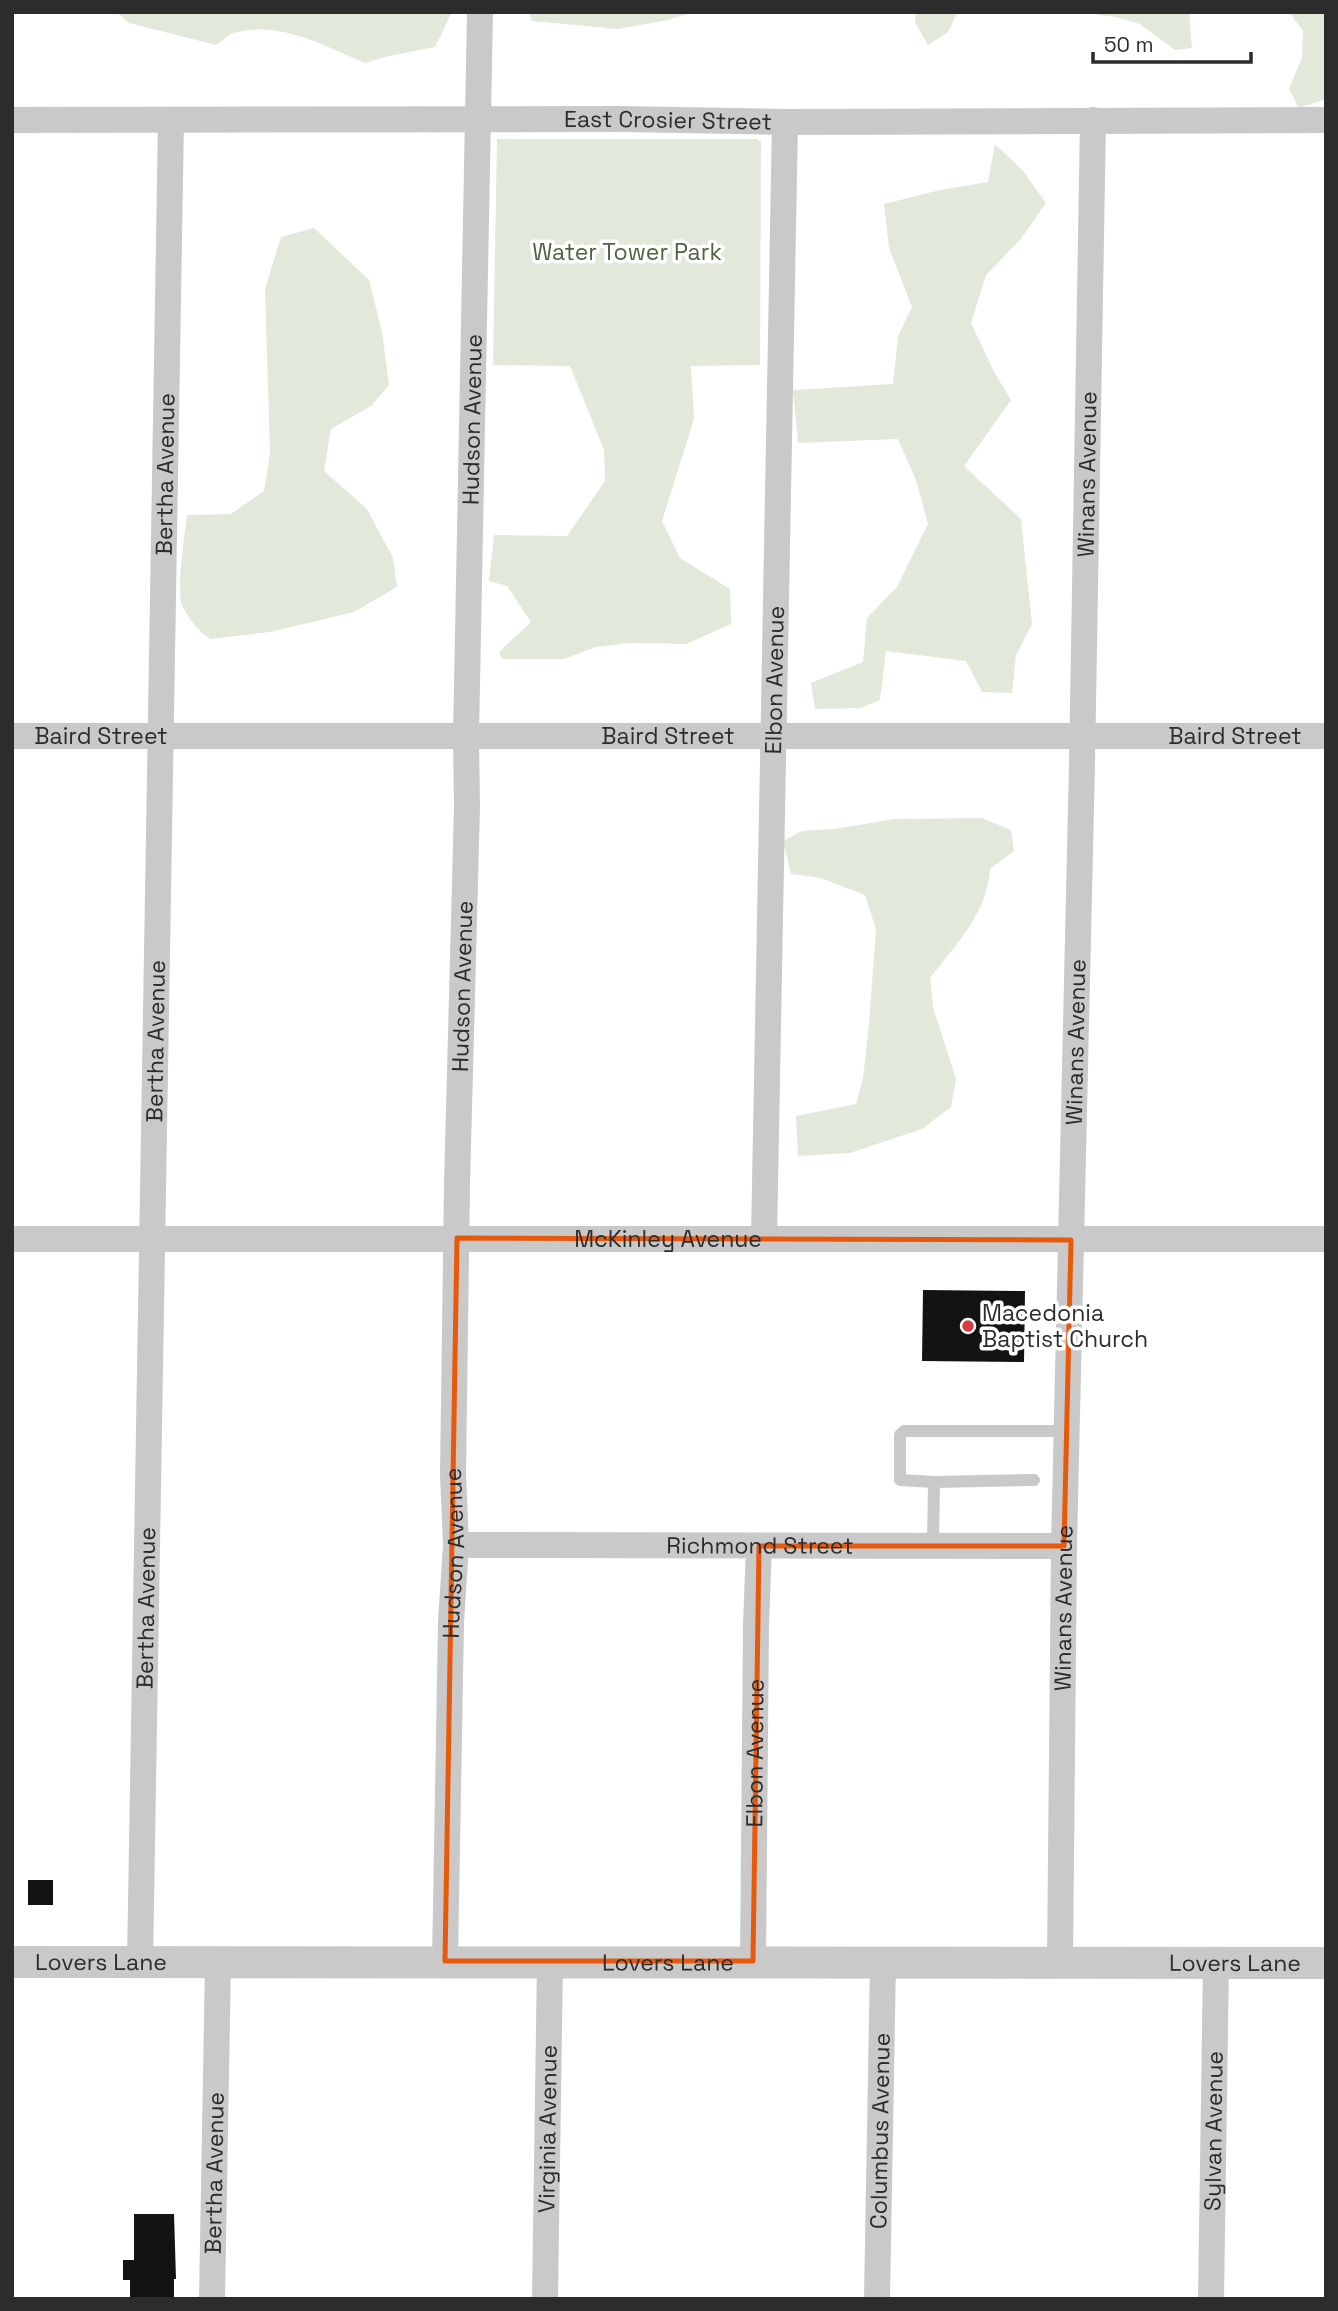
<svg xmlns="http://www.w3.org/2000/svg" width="1338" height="2311" font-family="'Space Grotesk',sans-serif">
  <rect width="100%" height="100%" fill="#fff"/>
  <path fill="#e2e9db" d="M116,12H452L435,47L389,56L365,63C324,46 281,20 234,33C228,34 222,41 216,45L129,23Z
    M529,12H693L668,20L618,29L532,21Z
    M916,12H1002L957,13L948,32L928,45L915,22Z
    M1079,12H1189L1192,48L1175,50L1140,24L1115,17Z
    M1289,12H1326V99L1299,108L1289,89L1302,57L1303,31Z
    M497,139H757L761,142L760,365L691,366L694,419L662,521L680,558L730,589L731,624L686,644L630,643L596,647L564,659H502L499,652L531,622L507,586L489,581L494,535L567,536L605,481L604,450L570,366L493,365Z
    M995,144L1023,171L1046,203L1020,240L986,275L971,323L994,372L1011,400L964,466L1021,519L1032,624L1016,655L1012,693L982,692L966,661L886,651L880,700L861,708L815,709L811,683L863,662L867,618L897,587L928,524L916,480L898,439L798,443L793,390L893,384L898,336L912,307L889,248L884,204L940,190L988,182Z
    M314,228L369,280L382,332L389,385L371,406L331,429L324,471L367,509L393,558L397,587L354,612L270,632L210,639C199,632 187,617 182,605C176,590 185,533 187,515L231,514L264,491L270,454L265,289L281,237Z
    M982,818L1011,830L1014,851L990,869C987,914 956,944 930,978L933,1007L956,1079L951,1107L922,1129L850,1153L798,1156L796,1116L856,1104L863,1078L869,1024L876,929L865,895L821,878L791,874L783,841L802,831L834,829L895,819Z"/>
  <path fill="#131313" d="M923,1290L1025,1291L1024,1362L922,1361Z
    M28,1880H53V1905H28Z
    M134,2214H174L176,2279H174V2299H130V2280H123V2260H134Z"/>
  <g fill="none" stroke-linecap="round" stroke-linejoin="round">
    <path stroke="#c9c9c9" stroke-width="12" d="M934,1482L900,1480V1435L904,1431H1067
      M933,1546L934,1482L1034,1480"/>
    <g stroke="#c9c9c9" stroke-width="26">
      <path id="s1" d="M12,120L621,119L785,122L1326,120"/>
      <path id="s2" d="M12,736H1326"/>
      <path id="s3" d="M764,1238L785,122"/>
      <path id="s4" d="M12,1239H1326"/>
      <path id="s5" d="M456,1545L1064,1546"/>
      <path id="s6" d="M445,1961L451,1622L456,1545L453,1474L457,1184L467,807L466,737L480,12"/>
      <path id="s7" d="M753,1961L756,1625L759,1546"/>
      <path id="s8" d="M1060,1962L1064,1546L1082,764L1093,120"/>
      <path id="s9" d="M140,1963L171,121"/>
      <path id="s10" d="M212,2299L218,1963"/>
      <path id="s11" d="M545,2299L550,1961"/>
      <path id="s12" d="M877,2299L883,1962"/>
      <path id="s13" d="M1211,2299L1216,1963"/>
    </g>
    <path stroke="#c9c9c9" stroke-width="32" id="s14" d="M12,1962L1326,1963"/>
  </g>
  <path fill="none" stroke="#e8590c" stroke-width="5" stroke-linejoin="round" d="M457,1238L1071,1240L1064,1546H759L753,1961H445Z"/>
  <circle fill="#d53d44" stroke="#fff" stroke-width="2.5" cx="968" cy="1326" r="7"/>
  <g text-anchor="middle" stroke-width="7" stroke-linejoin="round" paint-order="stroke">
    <g font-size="23" fill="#2c2c2c" stroke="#fff">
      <text dy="8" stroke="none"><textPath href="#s1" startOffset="656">East Crosier Street</textPath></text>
      <text dy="8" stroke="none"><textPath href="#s6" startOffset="1542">Hudson Avenue</textPath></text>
      <text dy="8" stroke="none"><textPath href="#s8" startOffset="1488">Winans Avenue</textPath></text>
      <text dy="8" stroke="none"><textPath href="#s9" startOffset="1489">Bertha Avenue</textPath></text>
      <text dy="8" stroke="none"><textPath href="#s3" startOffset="558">Elbon Avenue</textPath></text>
      <text dy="8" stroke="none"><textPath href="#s2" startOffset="1223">Baird Street</textPath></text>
      <text dy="8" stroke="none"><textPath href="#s2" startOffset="89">Baird Street</textPath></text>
      <text dy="8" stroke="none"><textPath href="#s2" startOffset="656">Baird Street</textPath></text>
      <text dy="8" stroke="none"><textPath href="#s6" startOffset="975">Hudson Avenue</textPath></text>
      <text dy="8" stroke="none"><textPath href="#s8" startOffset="920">Winans Avenue</textPath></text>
      <text dy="8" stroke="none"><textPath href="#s9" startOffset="922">Bertha Avenue</textPath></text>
      <text dy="8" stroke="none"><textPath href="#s4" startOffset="656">McKinley Avenue</textPath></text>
      <text dy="8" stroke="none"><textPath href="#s5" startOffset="304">Richmond Street</textPath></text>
      <text dy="8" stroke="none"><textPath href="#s6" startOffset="408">Hudson Avenue</textPath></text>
      <text dy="8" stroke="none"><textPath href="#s8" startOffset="354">Winans Avenue</textPath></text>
      <text dy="8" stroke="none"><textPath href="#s9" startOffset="355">Bertha Avenue</textPath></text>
      <text dy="8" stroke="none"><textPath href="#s7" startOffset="208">Elbon Avenue</textPath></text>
      <text dy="8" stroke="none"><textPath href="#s14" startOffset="656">Lovers Lane</textPath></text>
      <text dy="8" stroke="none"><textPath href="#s14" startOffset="89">Lovers Lane</textPath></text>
      <text dy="8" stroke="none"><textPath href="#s14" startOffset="1223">Lovers Lane</textPath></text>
      <text dy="8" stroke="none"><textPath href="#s11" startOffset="170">Virginia Avenue</textPath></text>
      <text dy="8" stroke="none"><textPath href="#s12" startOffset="168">Columbus Avenue</textPath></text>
      <text dy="8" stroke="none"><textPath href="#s13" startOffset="168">Sylvan Avenue</textPath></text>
      <text dy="8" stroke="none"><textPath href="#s10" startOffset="126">Bertha Avenue</textPath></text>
    </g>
    <g font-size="23" fill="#4f633e" stroke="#fff">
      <text x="627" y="260">Water Tower Park</text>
    </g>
    <g font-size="23" fill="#2c2c2c" stroke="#fff" text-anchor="start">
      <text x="982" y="1321">Macedonia<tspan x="982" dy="26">Baptist Church</tspan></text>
    </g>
  </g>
  <rect width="1338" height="2311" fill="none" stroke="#2c2c2c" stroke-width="28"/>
  <path d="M1093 52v10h158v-10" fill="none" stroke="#2c2c2c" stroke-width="3.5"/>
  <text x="1104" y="52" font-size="21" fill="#2c2c2c" stroke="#ffffff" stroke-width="5" paint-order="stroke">50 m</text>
</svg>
